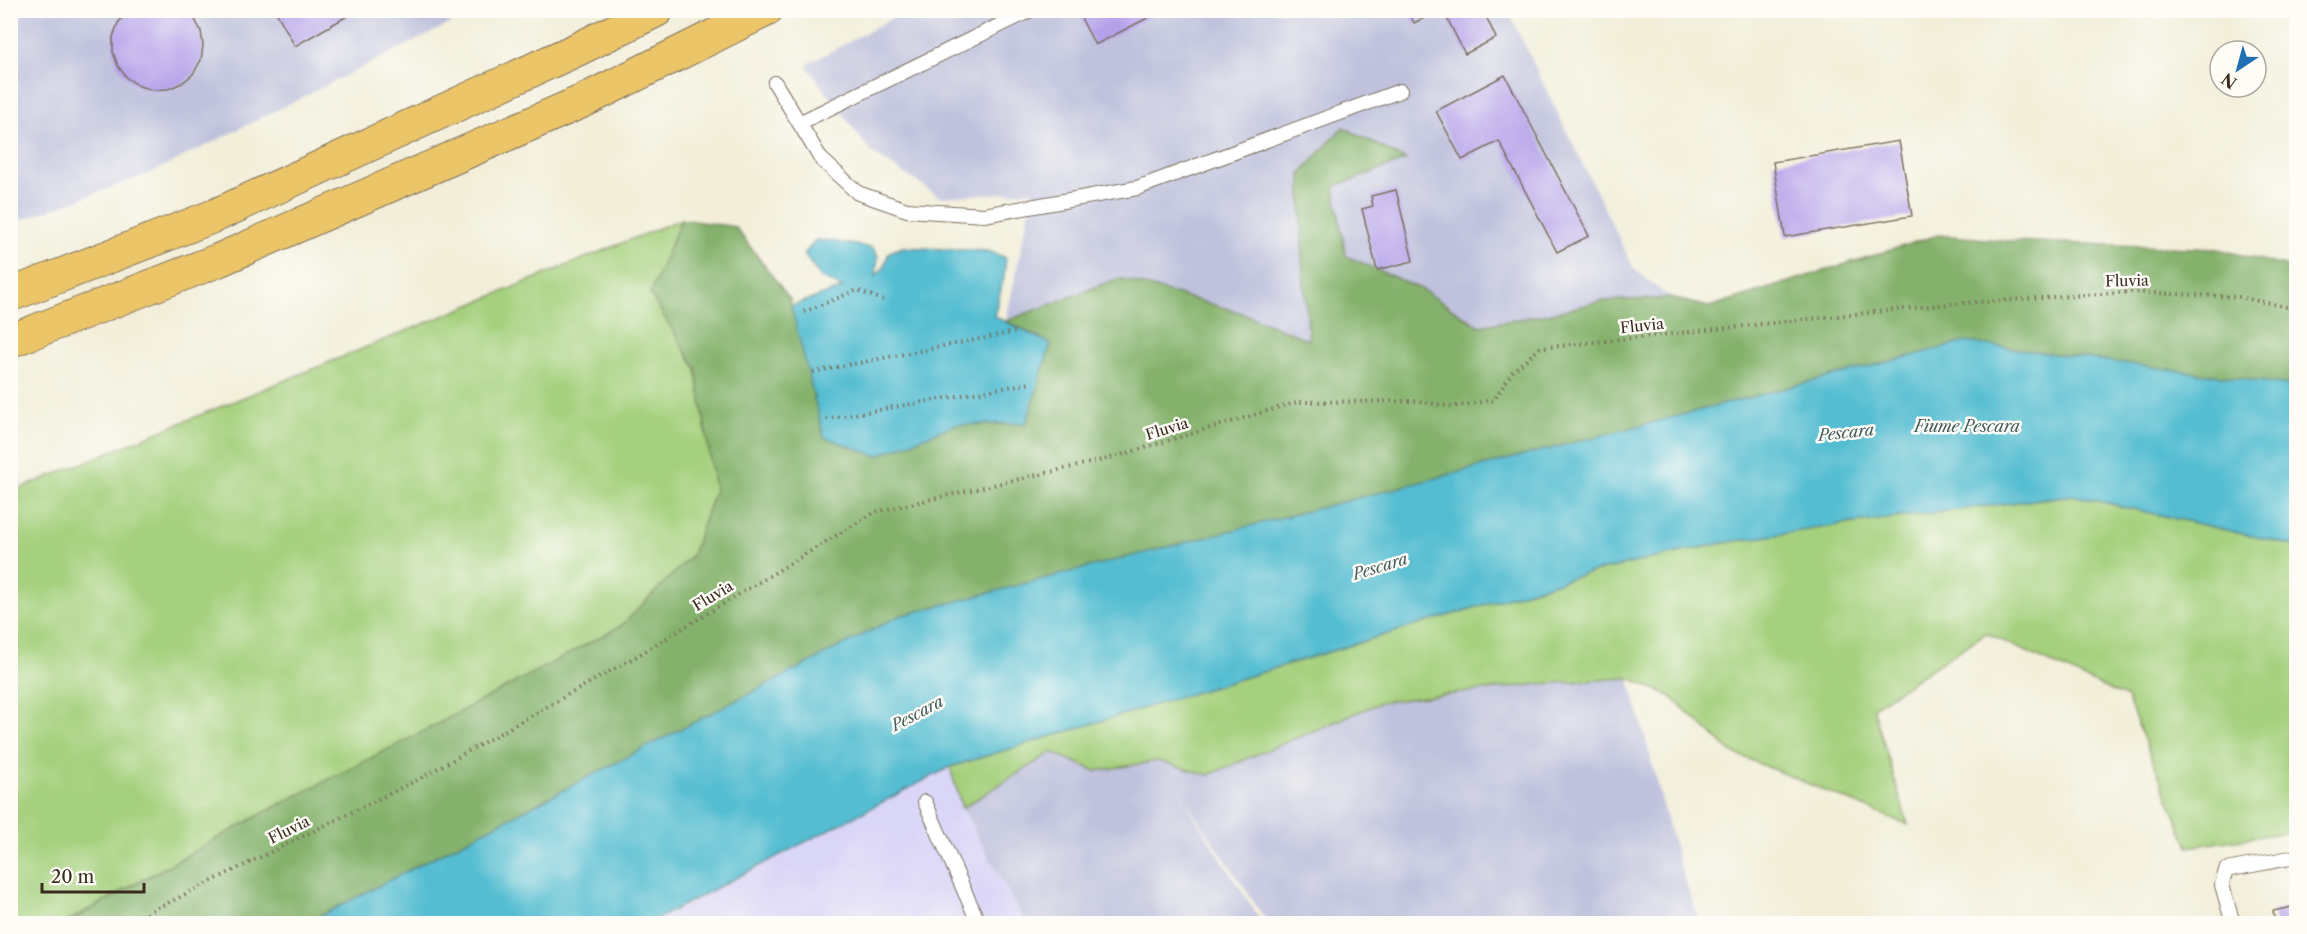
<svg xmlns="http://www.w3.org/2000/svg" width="2307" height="934" font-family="'Libre Caslon Text',serif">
  <rect width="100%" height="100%" fill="#fdfcf7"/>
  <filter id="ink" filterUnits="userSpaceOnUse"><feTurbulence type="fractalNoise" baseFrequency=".0167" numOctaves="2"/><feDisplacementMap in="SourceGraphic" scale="12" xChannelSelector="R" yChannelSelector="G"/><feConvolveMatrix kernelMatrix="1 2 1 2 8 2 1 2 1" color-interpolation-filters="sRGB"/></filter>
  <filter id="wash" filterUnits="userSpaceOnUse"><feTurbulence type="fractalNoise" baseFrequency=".008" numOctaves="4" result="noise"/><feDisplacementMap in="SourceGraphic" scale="24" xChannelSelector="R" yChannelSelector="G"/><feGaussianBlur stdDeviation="1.35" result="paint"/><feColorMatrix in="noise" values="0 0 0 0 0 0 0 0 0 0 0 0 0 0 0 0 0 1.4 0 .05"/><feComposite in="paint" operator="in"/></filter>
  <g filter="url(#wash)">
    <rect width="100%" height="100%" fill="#f2eed9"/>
    <path fill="#dad6f7" d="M950,767L962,808L1025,923L650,924Z"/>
    <path fill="#c0c2dd" d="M11,11H475L151,173L11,224Z
      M905,11H1508L1634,269L1671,298L1601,301L1548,314L1479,326L1421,289L1346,256L1334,187L1343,127L1302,260L1309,340L1242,313L1119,278L1006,321L1033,191L940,197L871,152L806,65Z
      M1629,678L1679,863L1700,923H1268L1176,787L1262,923H1025L962,808L1052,752L1096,771L1158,761L1208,775L1382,702L1539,684Z"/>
    <path fill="#a5d07d" stroke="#707d4e" stroke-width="1.5" d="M681,219L651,294L696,368L715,490L692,555L621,626L428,729L265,812L64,923L11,924V492Z
      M2072,495L2296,546V831L2188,847L2127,698L1986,633L1873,707L1908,825L1731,752L1670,696L1629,678L1539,684L1382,702L1208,775L1158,761L1096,771L1052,752L962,808L950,767L1588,573L1717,544L1838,525Z"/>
    <path fill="#84b26c" stroke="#606e45" stroke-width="1.5" d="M1343,127L1406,160L1334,187L1346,256L1421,289L1479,326L1548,314L1601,301L1671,298L1709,307L1938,235L2011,241L2218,249L2296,269V386L1965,342L899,616L307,923L64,924L265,812L428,729L621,626L692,555L715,490L696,368L650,294L681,219L735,227L790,299L824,437L877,456L954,425L1026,423L1051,344L1006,321L1119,278L1242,313L1309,340L1302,260L1301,173Z"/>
    <path fill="#54bdd1" stroke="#487478" stroke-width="1.5" d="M816,240L832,241L873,248L878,257L876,276L884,267L889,252L903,247L988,251L1006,258L1004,277L994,316L1051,344L1026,423L954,425L877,456L824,437L791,306L843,288L820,277L804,254Z
      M1965,342L2296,386V546L2072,495L1838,525L1717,544L1588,573L950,767L649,923H307L899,616Z"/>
    <g id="blocks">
      <path fill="#b5a1ea" d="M129,10H187L194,18L201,31L203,46L201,60L193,74L182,83L168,89L153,90L139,86L127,78L118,66L113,52V37L118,23Z
        M275,10H358L295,46Z
        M1081,10H1163L1095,45L1078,12Z
        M1408,10H1440L1414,23Z
        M1443,10H1483L1496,38L1465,54Z
        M1505,75L1589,236L1557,252L1499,141L1462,160L1436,111Z
        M1899,141L1912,216L1785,237L1773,162Z
        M1396,190L1413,261L1377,270L1362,209L1373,206L1371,196Z
        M2296,906V924H2275L2273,911Z"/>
    </g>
  </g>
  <g filter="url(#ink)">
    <use href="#blocks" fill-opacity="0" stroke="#7b6f5f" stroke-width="1.5"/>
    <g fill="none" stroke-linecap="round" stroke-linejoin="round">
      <g stroke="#7b6f5f" stroke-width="16">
        <path id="service" d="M775,83L821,159L858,193L907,210L984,215L1137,188L1400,91
          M799,123L1031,10
          M925,802L979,924
          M2233,924L2222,885L2226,870L2296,857"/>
      </g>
      <g stroke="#7b6f5f" stroke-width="35">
        <path id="trunk" d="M10,295L214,216L578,49L657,10
          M10,341L219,260L583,101L766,10"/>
      </g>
      <path stroke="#7b6f5f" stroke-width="4" stroke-dasharray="1.5 4.5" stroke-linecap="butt" d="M804,312L857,290L883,300
        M813,372L1015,332
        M826,419L1031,383
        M125,924L417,780L637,656L875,512L1107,459L1297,402L1418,401L1452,407L1494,400L1513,371L1540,348L1949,304L2131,292L2239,297L2296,309"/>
      <use href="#service" stroke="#fff" stroke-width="14"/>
      <use href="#trunk" stroke="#ecc569" stroke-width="33"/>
    </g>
  </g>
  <g text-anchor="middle" stroke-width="5" stroke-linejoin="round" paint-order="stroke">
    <g font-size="15" fill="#3b2a1e" stroke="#fdfcf7">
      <text transform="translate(2127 281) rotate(-1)" y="5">Fluvia</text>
      <text transform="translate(1642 326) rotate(-6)" y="5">Fluvia</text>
      <text transform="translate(1167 429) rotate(-17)" y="5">Fluvia</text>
      <text transform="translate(713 596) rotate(-31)" y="5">Fluvia</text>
      <text transform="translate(289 830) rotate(-26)" y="5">Fluvia</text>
    </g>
    <g font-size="16" font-style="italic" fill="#445d5d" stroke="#fdfcf7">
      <text x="1967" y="432">Fiume Pescara</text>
      <text transform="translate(1846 432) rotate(-6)" y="6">Pescara</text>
      <text transform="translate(1380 566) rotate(-17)" y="6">Pescara</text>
      <text transform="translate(917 713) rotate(-28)" y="6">Pescara</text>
    </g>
  </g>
  <rect width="2307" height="934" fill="none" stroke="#fdfcf7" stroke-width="36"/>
  <g transform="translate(2238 69) rotate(216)"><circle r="28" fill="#fdfcf7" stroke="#afa8a0" stroke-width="1.5"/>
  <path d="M0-4.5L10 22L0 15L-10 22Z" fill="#1f6fb2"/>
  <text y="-9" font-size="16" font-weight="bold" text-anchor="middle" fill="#3b2a1e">N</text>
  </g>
  <path d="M42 883v9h102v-9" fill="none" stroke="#3b2a1e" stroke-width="3"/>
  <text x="51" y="883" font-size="18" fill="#3b2a1e" stroke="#fdfcf7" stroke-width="4.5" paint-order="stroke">20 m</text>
</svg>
